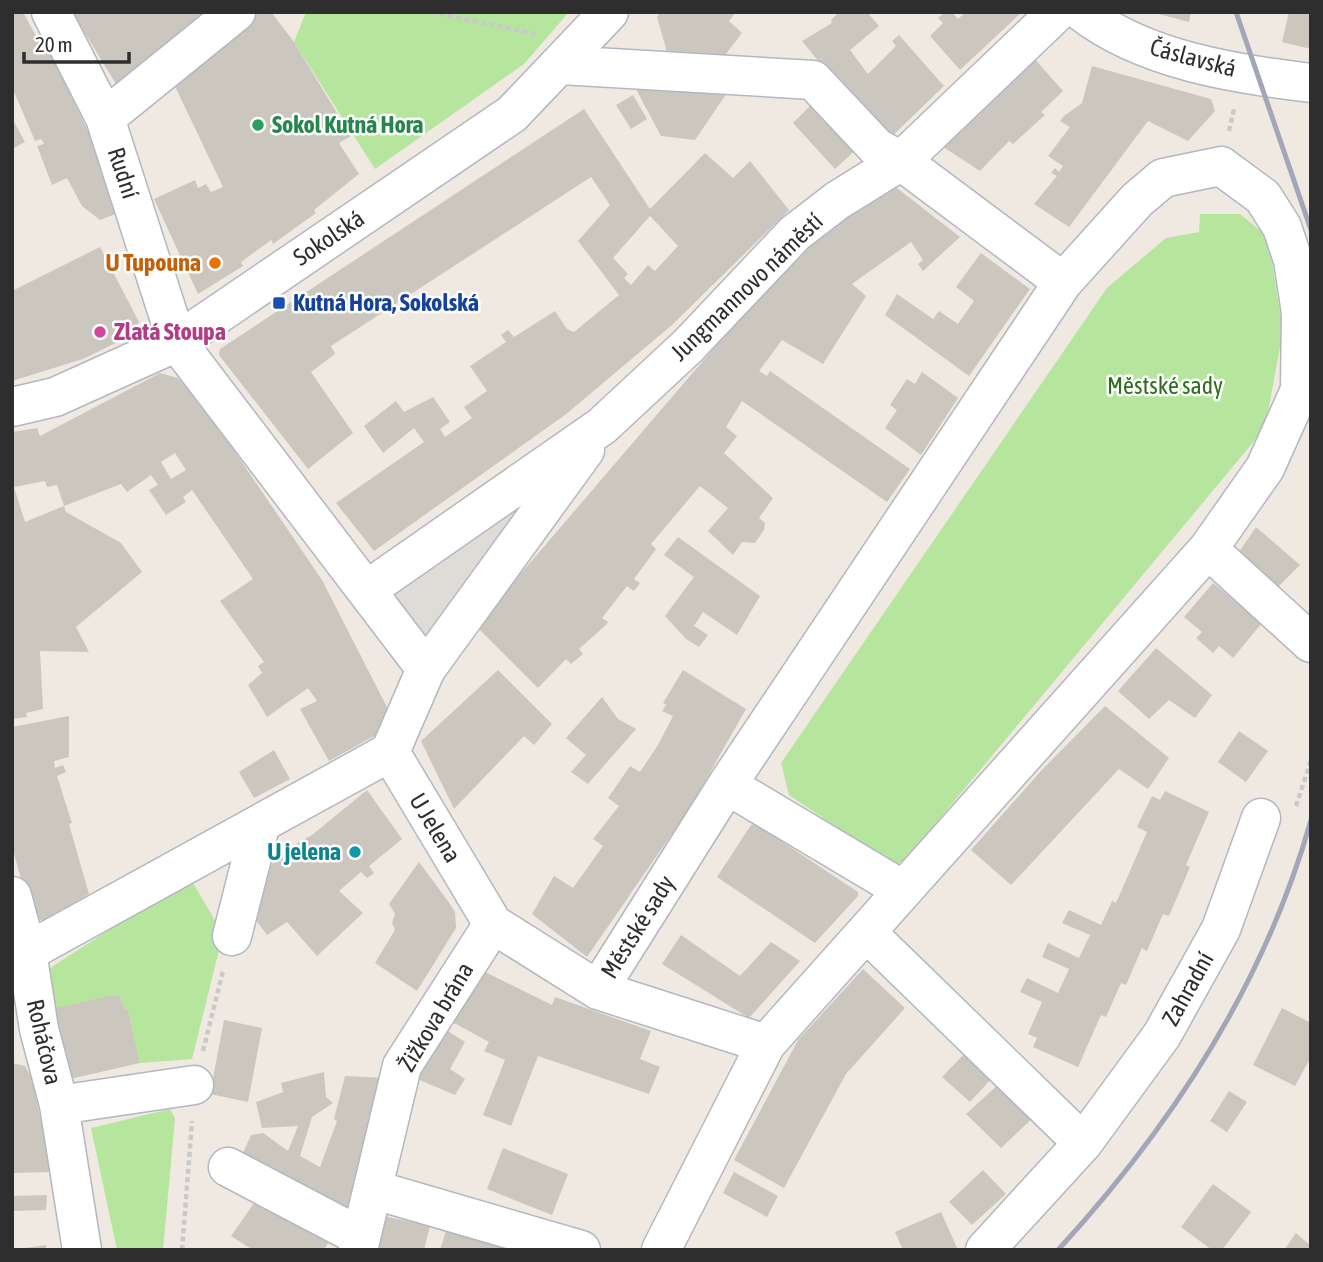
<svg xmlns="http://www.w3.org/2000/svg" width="1323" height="1262" font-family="'Asap Condensed',sans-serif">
  <rect width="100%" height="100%" fill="#efe9e1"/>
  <path fill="#b6e59e" d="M306,12H569L524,64L375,169L294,42Z
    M1200,214H1240L1268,237L1283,331L1265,428L906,859L894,866L789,795L781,763L1107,288L1166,238L1199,232Z
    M190,878L223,934L192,1059L140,1063L128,1012L125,1010L120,996L51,1009L44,981L50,968Z
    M170,1109L175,1118L163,1250H117L91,1128Z"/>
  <path fill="#dfdcd8" d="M602,426L426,669L368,589Z"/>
  <path fill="#cbc7bf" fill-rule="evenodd" d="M12,12H23L36,36L41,33L95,146L118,213L100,220L82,206L67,178L52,185L37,146L44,144L41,139L35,141L12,87Z
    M72,12H206L119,89Z
    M260,12H271L294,42L351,136L339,143L359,174L314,210L316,213L273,244L271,240L241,262L243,266L198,294L154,199L195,180L198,188L206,184L211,192L223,187L171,78Z
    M661,12H736L729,21L742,33L717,66L670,63L657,17Z
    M839,12H867L879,26L850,50L868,74L896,46L892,41L899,35L944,86L885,143L802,41L832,23L831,20Z
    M945,12H952L958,19L966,12H1022L960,70L930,36L943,23L938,18Z
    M1151,12H1191L1189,22Z
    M1289,12H1311V49L1282,42Z
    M1034,58L1063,91L1041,112L1045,115L1013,144L1009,141L980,171L940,145Z
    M1092,66L1211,99L1215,111L1188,141L1148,121L1069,227L1034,204L1057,176L1051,173L1055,168L1059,172L1063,166L1048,156L1070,127L1060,121L1064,116L1082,103Z
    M630,78L733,84L695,140L661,136Z
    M633,95L647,119L631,129L616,105Z
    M818,98L860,146L835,169L793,123Z
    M584,109L650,209L705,153L733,178L750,161L789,210L672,325L565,415L374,551L336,503L424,442L414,428L383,453L364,426L396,401L404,412L433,397L450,422L440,429L445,437L472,418L464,407L487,391L470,366L506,342L501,335L508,330L514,337L555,311L567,329L574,332L619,295L578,241L610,205L591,177L331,346L335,354L311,372L353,433L308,469L219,355L220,349ZM650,216L678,246L655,271L648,265L631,285L624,278L628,274L613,258Z
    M12,118L25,142L12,149Z
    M893,185L960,237L923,271L918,264L923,260L911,242L852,284L866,296L823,364L782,340L759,371L767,376L770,371L910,469L887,502L742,401L726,427L737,436L724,453L773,498L759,518L765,523L764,530L755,543L742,542L733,555L708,531L728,508L700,486L651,544L656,549L634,579L640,583L634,591L627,586L602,618L608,622L606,625L579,649L583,654L571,664L566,659L538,688L476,626L803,244Z
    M100,247L139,322L134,334L83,359L12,381V291Z
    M981,253L1030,289L969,376L885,315L897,294L933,319L939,311L958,324L974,301L956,287Z
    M922,372L958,398L921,455L885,428L897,410L890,405L907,379L915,384Z
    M160,373L178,378L188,390L233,449L322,580L391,715L387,729L329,761L300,709L317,701L308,688L267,717L248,685L262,673L258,666L264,662L220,601L253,579L192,490L183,497L186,502L166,515L149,490L158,485L151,475L127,492L121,484L64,506L57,485L47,487L45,481L14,487L25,522L64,506L66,512L121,543L142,572L76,627L89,652L40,651L43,709L26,713L27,717L12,719V432L37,428L40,436ZM175,453L186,470L171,479L161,462Z
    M1256,527L1300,565L1275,590L1237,555Z
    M678,537L760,596L737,635L703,612L694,626L708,635L699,647L686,639L665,616L694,577L664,555Z
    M1213,583L1262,623L1233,658L1219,646L1213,653L1196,638L1202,632L1184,617Z
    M1156,648L1212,695L1195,718L1169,700L1149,719L1118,691Z
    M498,670L552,724L534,745L524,736L454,809L421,741Z
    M683,670L746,709L691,806L587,957L532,914L554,876L573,888L603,846L593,839L619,806L608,798L630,766L640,772L658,745L673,716L662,711L666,705L663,703Z
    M602,697L618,719L636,729L588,784L571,772L586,755L566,738Z
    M1105,706L1169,758L1148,789L1119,769L1011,885L971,850L1040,772Z
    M69,716V757L54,761L55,768L63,765L66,772L57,776L72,823L69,824L89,894L43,921L31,916L12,846V727Z
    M1239,731L1268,751L1246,782L1218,762Z
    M274,750L290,779L254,798L239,772Z
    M367,790L402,839L369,866L374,873L367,878L361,872L339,891L363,913L317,956L287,922L267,935L244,904L279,854L312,835Z
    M1165,791L1209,812L1186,865L1190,867L1169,916L1163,914L1147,951L1142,948L1126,985L1121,983L1106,1017L1101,1015L1078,1067L1033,1047L1037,1038L1028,1034L1042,1002L1020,992L1027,978L1058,993L1069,969L1042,957L1048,943L1079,958L1090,935L1062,923L1069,910L1101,925L1112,901L1116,903L1147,832L1137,827L1152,796L1160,800Z
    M755,824L858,892V896L815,943L717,877L751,825Z
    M419,862L450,904L455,912L456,928L417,991L375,963L395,930L392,923L395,914L389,904Z
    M681,935L740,976L771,942L800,961L749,1018L662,964Z
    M479,969L552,1005L555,997L651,1031L640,1059L660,1067L649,1094L538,1056L511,1126L483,1115L505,1060L484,1051L489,1042L445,1018Z
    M863,969L905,1008L846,1074L784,1188L734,1160L798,1040Z
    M110,996H120L125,1010L128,1011L140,1063L70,1079L51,1009Z
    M1282,1008L1311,1023V1057L1295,1086L1253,1065Z
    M224,1020L262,1028L248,1102L210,1094Z
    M440,1026L465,1042L450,1069L465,1079L455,1095L415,1078Z
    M968,1050L995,1075L970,1102L942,1077Z
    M12,1063L25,1066L32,1079L52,1172L12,1173Z
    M324,1072L326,1097L333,1103L312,1117L300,1156L320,1167L337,1121L334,1119L345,1076L385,1078L352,1208L319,1200L239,1162L251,1135L263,1133L288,1151L298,1126L262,1128L256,1102L283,1092L281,1083Z
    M1002,1081L1037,1114L1001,1148L966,1114Z
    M1229,1091L1247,1102L1227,1132L1210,1121Z
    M503,1148L568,1174L552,1215L487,1189Z
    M983,1170L1006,1194L972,1225L949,1202Z
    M734,1172L778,1196L767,1217L723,1193Z
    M1213,1184L1251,1212L1222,1250H1212L1181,1227Z
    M262,1192L331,1238L324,1250H253L231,1236Z
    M47,1195L46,1210L12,1211V1196Z
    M941,1212L958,1250H903L895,1232Z
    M384,1216L430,1226L424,1250H375Z
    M446,1231L521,1249V1250H440Z
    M1296,1233L1311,1246V1250H1284Z
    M46,1245V1250H25V1248Z"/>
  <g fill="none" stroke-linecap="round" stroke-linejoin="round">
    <g stroke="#b4b7c1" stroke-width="41">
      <path id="minor" d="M51,12L105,118L177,342L426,669L390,752
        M1082,12C1144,60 1235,74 1311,83
        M561,65L813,80L877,148L901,161L1063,282
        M105,118L236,12
        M12,407L55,397L177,342L512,114L609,12
        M1208,549L1311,643
        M368,589L602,426L688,346L795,233L838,200L901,161L1057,12
        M426,669L585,450
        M390,752L493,924L598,990L766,1044L1208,549L1265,468L1300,390L1301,313L1293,260L1282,227L1263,197L1221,166L1163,178L1137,200L1063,282L727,785L598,990
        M727,785L903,890
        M12,896L27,952L39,1029L59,1105L82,1250
        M866,932L1083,1143
        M232,936L260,826
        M27,952L390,752
        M59,1105L194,1085
        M228,1167L361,1237
        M375,1190L581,1250
        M358,1250L402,1066L493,924
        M661,1250L766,1044
        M985,1250L1083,1143L1162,1035L1221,929L1261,818"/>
    </g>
    <path stroke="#c9c9c9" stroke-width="4.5" stroke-dasharray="5 3.5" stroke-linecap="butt" d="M431,12L536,34
      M1229,131L1234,109
      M1296,806L1311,760
      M203,1051L223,971
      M182,1250L192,1121"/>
    <use href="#minor" stroke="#fff" stroke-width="38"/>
    <path stroke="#a3a6b8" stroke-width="5" d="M1236,12L1311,230
      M1058,1250C1172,1126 1265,983 1311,820"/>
  </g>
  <circle fill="#2e9e5b" stroke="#fff" stroke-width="2.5" cx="258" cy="125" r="7"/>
  <circle fill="#e8710a" stroke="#fff" stroke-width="2.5" cx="215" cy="263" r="7"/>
  <rect fill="#1a4fb4" stroke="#fff" stroke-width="2.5" x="272" y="296" width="14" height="14" rx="3.5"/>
  <circle fill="#d1479c" stroke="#fff" stroke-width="2.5" cx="100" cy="332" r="7"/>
  <circle fill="#0f9aa8" stroke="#fff" stroke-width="2.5" cx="355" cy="852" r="7"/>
  <g text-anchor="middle" stroke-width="5" stroke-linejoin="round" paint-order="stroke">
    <g font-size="24" fill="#2e2e2e" stroke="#fff">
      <text transform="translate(1193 58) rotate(15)" y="8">Čáslavská</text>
      <text transform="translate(123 173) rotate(72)" y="8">Rudní</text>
      <text transform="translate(329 238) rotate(-34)" y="8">Sokolská</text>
      <text transform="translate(747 287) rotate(-44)" y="8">Jungmannovo náměstí</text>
      <text transform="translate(435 828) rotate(59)" y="8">U Jelena</text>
      <text transform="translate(638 927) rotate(-58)" y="8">Městské sady</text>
      <text transform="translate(1188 989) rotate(-61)" y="8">Zahradní</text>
      <text transform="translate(436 1017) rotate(-59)" y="8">Žižkova brána</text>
      <text transform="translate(44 1042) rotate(77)" y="8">Roháčova</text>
    </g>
    <g font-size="24" font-weight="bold" fill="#27864d" stroke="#fff" text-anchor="start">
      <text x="272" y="133">Sokol Kutná Hora</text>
    </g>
    <g font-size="24" font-weight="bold" fill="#c56008" stroke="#fff" text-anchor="end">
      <text x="201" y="271">U Tupouna</text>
    </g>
    <g font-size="24" font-weight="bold" fill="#164399" stroke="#fff" text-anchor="start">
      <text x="293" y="311">Kutná Hora, Sokolská</text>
    </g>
    <g font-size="24" font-weight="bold" fill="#b23c85" stroke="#fff" text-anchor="start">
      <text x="114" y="340">Zlatá Stoupa</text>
    </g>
    <g font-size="24" fill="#2c6e1b" stroke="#fff">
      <text x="1165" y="394">Městské sady</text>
    </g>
    <g font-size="24" font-weight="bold" fill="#0d838f" stroke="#fff" text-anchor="end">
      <text x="341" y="860">U jelena</text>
    </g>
  </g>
  <rect width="1323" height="1262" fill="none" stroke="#2e2e2e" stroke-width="28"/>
  <path d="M24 52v10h105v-10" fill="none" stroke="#2e2e2e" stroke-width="3.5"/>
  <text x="35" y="52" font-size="21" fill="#2e2e2e" stroke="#ffffff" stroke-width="5" paint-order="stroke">20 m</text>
</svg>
